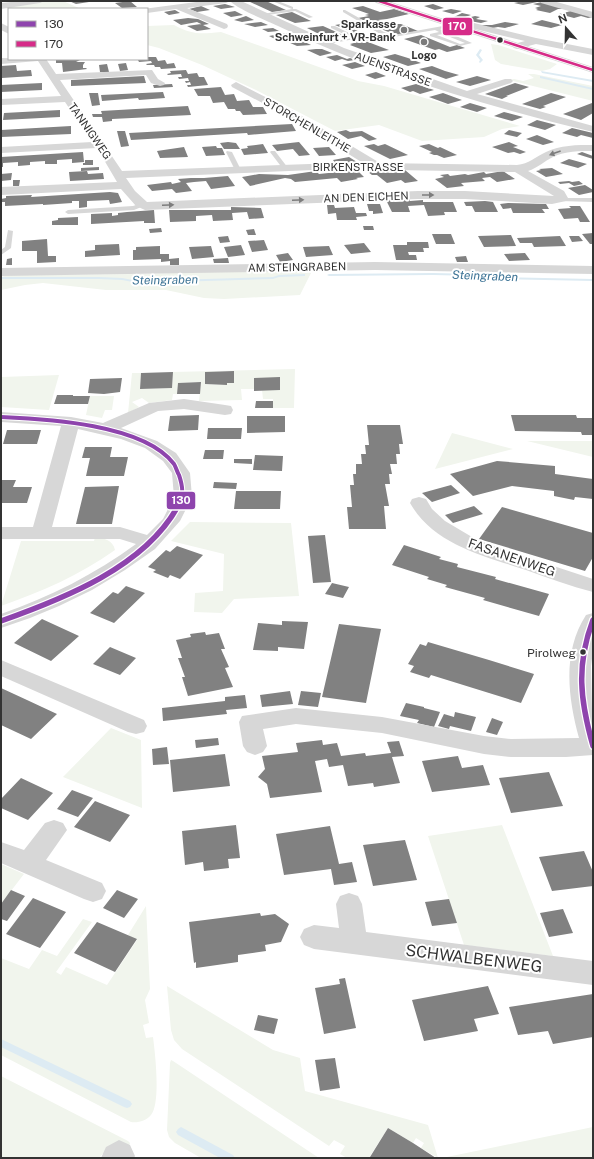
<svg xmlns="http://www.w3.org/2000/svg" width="594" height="1159" font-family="'Public Sans',sans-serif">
  <rect width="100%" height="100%" fill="#fff"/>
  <path fill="#f1f5ed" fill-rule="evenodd" d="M45,1H63L81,9H10L6,7Z
    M174,25C193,35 200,34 221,32L358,81L384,86L520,126L502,129L484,137L422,141L379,125L335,131L256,90L202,65L159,48L147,45V26Z
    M491,44L498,45L557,64L550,69L542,71L501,64L495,60Z
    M528,74H534L593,86V101L509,80L514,79L523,81L534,78Z
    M302,269L307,270L311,273L300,295L224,299L204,298L166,290H106L43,283L25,285L1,290V277L8,275L141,274Z
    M295,369L294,408H273V399H263L262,390H280V378H254V389H241L242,400L199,401L201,382L178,383L177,394H173L172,400L149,403L142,398L132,402L139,407L128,413L132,373H141L140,389L172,388L173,372ZM234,371V383H227L226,385L205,384V372Z
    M59,375L49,410L1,407V377Z
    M90,396H114L112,410H105L102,418L86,415Z
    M452,433L513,449L435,469Z
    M527,441H593V457Z
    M190,522L291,523L299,596L234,599L222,613L194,612L195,593L223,591L224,554L171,541Z
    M95,537C104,538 113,540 115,550C80,575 41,592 1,606L21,541H94Z
    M111,728L141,740L142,808L63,777Z
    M502,825L553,956L464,945L428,836Z
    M1,864L24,874L1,904Z
    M146,906L150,989L145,1000L149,1023L143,1025L146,1038L153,1037C155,1052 161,1103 151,1115C146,1121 138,1123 131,1122L1,1055V958L29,969L42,950L57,956L83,919L92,922L56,972L61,975L66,967L107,985L137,940L128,935Z
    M167,986L273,1050L300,1058L305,1091L428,1125L438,1158L421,1148L424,1143L416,1138L413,1143L388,1128L370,1156L372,1158H347L340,1154L345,1146L334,1140L329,1146L182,1049L174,1040L171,1030Z
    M171,1060L173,1061L319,1158H201L175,1143L169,1137L167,1130L170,1063Z
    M1,1076L128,1141L130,1143L129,1146L109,1147L99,1158H1Z
    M593,1127L592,1158H442Z"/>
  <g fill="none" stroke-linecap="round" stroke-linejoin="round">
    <path fill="#ddebf3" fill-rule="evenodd" d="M480,49L482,50L479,55L483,60L480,63L479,62L480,60L476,55Z
      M541,71L593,80V82L542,73Z
      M540,76L593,88V90L540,78Z
      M433,273L476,274L502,277L593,279V281L502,279L476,276L433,275L329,276L327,275L329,274Z
      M304,274H305V276L279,277L273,279L138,283L122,280L99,279H1V277H99L122,278L138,281L273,277L279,275Z
      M1,1039L130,1101L132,1104L130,1107L127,1108L124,1107L1,1047Z
      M181,1127L233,1155L235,1158H220L178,1135L176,1132L178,1129Z"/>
  </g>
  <path fill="#818181" d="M69,1H89V2L76,4Z
    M130,1L137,7L122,8L115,3Z
    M248,1H266L286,10L272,12Z
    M523,1H533L537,2L523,5L514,3Z
    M542,2L566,9H558L550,13L536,10L538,9L535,8L541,6L533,4Z
    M225,4L235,7L221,9L213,6Z
    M433,4L444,8L435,10L424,6Z
    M201,6L210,10L197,12L189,9Z
    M363,6L380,12L394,9L409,14L387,19L378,20L393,24H401L418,31L396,35L376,27H380L358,18L369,16L365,15L369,14L352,8Z
    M451,9L462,11L453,14L442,11Z
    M175,10L180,13L169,15L164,12Z
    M235,11L243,15L231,17L223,13Z
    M571,11L593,17L588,18L581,16L574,18L559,14Z
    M292,12L311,21L295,23L276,15Z
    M462,13L471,15L456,20L450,19Z
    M246,16L254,20L242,22L234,20Z
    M475,16L480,17L476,19L488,21L481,23L470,21L473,20L467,18Z
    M188,18L198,19L209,24L203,25L197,22L181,25L173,20Z
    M542,20L562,25L551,28L531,24Z
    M261,22L268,25L255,27L244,24Z
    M505,22L519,24L505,28L498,27L492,28L478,25H492Z
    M201,24L211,29L197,31L187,26Z
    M341,24L360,32L354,33L335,25Z
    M323,26L343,35L327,38L307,28Z
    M273,28L279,31L268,32L262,29Z
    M286,33L290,35L295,34L301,37L277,40L269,36Z
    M421,35L450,47L457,45L465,48L447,52L439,49L435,50L404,39Z
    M371,37L375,39L363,41L368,42L389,50L371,53L350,45H352L350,44L358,42L353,40Z
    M300,40L309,44L311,45L297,46L288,42Z
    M316,49H322L332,53L320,56L307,50Z
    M395,54L408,58L421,63L408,66L383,57Z
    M337,55L347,59L350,58L355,60L348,61L342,59L335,61L326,57Z
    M147,57H156L158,61L165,60L167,64L174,63L176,68L161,69L160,67H155L154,65H147L146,64L152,63L151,61L139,62L138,60L147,59Z
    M56,59H80V60L76,62H85L83,65V68H86L87,69L63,72L62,63H56Z
    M355,62L365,66L352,69L342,65Z
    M126,63L128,70L120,71L118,64Z
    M107,64L109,72H100L99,65Z
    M16,65L17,71L31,70L32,76L2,78L1,66Z
    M432,66L445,71L459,75L446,79L419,69Z
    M186,70L188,74L197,73L199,77H204L208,85L188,87L187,85H191L190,82L186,83L185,81H189L188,78L179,79L178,77H182L181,74L168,75L167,74L171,73L170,71Z
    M376,72L386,76L375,79L365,75Z
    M144,76L146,83L71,86V80Z
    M477,76L491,80L470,86L456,82Z
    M42,83V90L1,92V85Z
    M515,83L529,87L506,96H508L502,99L485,94Z
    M172,84L173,87L154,88L153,85Z
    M416,84L434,90L420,94L413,91L410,92L401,88Z
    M221,87L225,95L234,94L237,101L249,100L253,107H263L267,114L243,115L240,111H236L235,109H228L224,102L213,103L210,96H198L194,89Z
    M163,92L165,98L139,100L138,98L102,101L101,95Z
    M89,93H98L100,105L92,106Z
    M443,93L462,100L448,104L429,97Z
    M551,93L566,97L543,106L546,107L540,109L522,104Z
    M470,103L487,108L477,112L460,107Z
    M592,103L593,113L581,120L563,114Z
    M188,106L191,115L112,119V121L103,122L102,117H93L92,114H102L101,111Z
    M60,110V117L3,120L4,113Z
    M504,112L523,117L512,121L494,116Z
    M537,120L556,125L545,130L527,125Z
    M292,124L296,131L248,135L247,133L131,140L129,133Z
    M71,126V134L1,137V130Z
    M572,128L593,133V138L581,135L577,137L562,133Z
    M346,130L350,132L362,131L377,139L369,141L361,136L348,139L337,132Z
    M509,130L522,133L517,137L504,134Z
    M117,131H125L129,146L121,147Z
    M537,135L554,142L543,145L526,139Z
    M228,142L236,143L240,149H224L220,143Z
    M299,142L310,155L299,156L293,149L277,151L272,145Z
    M509,142L518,146L513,147L526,152L520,154L514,152L508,153L492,147Z
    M263,144L268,153L244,155L241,149L248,148L247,146Z
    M374,144L378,146L385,144L408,155L390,159L364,146Z
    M429,144L438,148L440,147L457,155L444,158L437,155H434L429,153L432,152L419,146Z
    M216,146L217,148H222L225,155L206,156L202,147Z
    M184,147L188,157L160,158L157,151Z
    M329,147L336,155L319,156L313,148Z
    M83,152L84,162L72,163V159L57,160V164H45V161L30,162V165L18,166V162L3,163V167H1V157Z
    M582,152L593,156V159L577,154Z
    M349,157L357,162L336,164L333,160Z
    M569,159L587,164L578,168L560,163Z
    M85,160H93V165H83V163H85Z
    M99,167V170L81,171V168Z
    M375,168L378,171L385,170L389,173L405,170L418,181L405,183L401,180L387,183L377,175H372L368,172H370L367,169Z
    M552,168L563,174L546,177L536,171L541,170L539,169Z
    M357,170L364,177L356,178L358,179L341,182L337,178L295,182L291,179L285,178L250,186L242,177L259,174L288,175L316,171L319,174Z
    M87,171L88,174L103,173L104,179L70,181L69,172Z
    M503,171L515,179L497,182L490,177L482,178L485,181L461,183L464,186L447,188L435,179L444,177L440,175L448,174L450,176L465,174L468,175L484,172L486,174Z
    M12,173L11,180L1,181V174Z
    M228,176L235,186L211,189L206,181L194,182L186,183L192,191L176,193L172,189L152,191L147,185L171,182L172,184L181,182L178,179L191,178H204Z
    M13,180H20L19,186H13Z
    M569,181L572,182L579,181L583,184L574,186L569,183L560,184L558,182Z
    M585,185L593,190V192L579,195L568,188Z
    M110,192L118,193L122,202L110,204L109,200L87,201V207L79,208V201H72V203L43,205V204L5,206V202H1V199L6,198V196L32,195L31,197Z
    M410,199V201L423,200V202H453L457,212H444L445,215L428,216L424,205L408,206L410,212H392L386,200Z
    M485,201L493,202L498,212H475L472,206H466L464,202Z
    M508,203L546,204L549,209H542L545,213H513L511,208L503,209L500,204Z
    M367,204H380L383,213L373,214V211H369Z
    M327,205H334L335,208L354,207L356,213H366L367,216L356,217L357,220H337L336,213L328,214Z
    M569,206H580L590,222H580L578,218L564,219L558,209L571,208Z
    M231,207L261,208L264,218L249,219L247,212L232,213L233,220L213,221L212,215L196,216V221L170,222L169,210H231Z
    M154,210L155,223H144V221L91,224V214L112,213V216L118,215V213L127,212Z
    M78,217V225H52V221L58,220V218Z
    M363,226H373L374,230H364Z
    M161,228L162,232L150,233L149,229Z
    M254,229L256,235H248L246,230Z
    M593,233V244H590L582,234Z
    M432,234H451L455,244H436Z
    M511,235L516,246L484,247L478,236Z
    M228,236L230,242L220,243L218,237Z
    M560,236L566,246L534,247L532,243H520L517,238Z
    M569,236H579L583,241L572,242Z
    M47,239L48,256H56V262L37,263V251H22V241Z
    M264,240L268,250L252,252L248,241Z
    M407,242H428L429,248H423L424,252H408L409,255H416L417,260H396L393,245H407Z
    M364,243L371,252L351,254L344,245Z
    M119,244L120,255L85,257V251L95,250V245Z
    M241,245L245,255L228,257L224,247Z
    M160,246V254H169V259L179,258V265H170V261L161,262V259L133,260V250H136V247Z
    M211,246L214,257L192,259L189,247Z
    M329,246L333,255L306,257L303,247Z
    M288,253L293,260L280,262L276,255Z
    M525,253L530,260L509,261L504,254Z
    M466,256L468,262H457L455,257Z
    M12,258V265H6L7,259Z
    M228,258L229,263H214L213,259Z
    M234,371V383H227V385L205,384V372Z
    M173,372L172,388L140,389L141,373Z
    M280,377V390L254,391V378Z
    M122,378L120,392L104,394L88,393L90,379Z
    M201,382L200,394H177L178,383Z
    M57,395H73V396H90L88,404H54Z
    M256,401H273V408H255Z
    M199,415L198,430L168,431L170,416Z
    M511,415H576L577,418H593V435H582L581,432L515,431Z
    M247,416H285V432L247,433Z
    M367,425H400L403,444H399L400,454H396L397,464H390L392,474H389L390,484H385L389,506H384L386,529H349L347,507H352L350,485H354L353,474H356V464H362L361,454H366L365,445H369Z
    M208,428H242L241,439H207Z
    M7,430H41L37,444H3Z
    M85,447H112L110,457H128L124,476H86L90,458H82Z
    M205,450H224L223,459H203Z
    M255,455L283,456L282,471L253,470Z
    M234,459H252V464L234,463Z
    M497,461L555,466V474L593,479V499L575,497L574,500L554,496V491L512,486L473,496L450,474Z
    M1,480H16L13,487H32L27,503H1Z
    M214,482L237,483L236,489L213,488Z
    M451,485L460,493L432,502L422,493Z
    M119,486L112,524H76L85,487Z
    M236,491H281L280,509H234Z
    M474,506L483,514L453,523L445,515Z
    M502,507L593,533V557L585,571L479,539Z
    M325,535L331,582L313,583L308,536Z
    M404,545L441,557L439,559L458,564L457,567L496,577L495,579L549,594L539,616L483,600L485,598L445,587L447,585L427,579L429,577L392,565Z
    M177,546L203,555L180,579L170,575L168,578L153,572L156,570L148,567L166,550L170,552Z
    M332,583L349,587L343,598L325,594Z
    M126,586L145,593L114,623L90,613L113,592L118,594Z
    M42,619L79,636L51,661L14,643Z
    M282,621L308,622L304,649L278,647V651L253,650L258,623L282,625Z
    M339,624L381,629L366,703L322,697Z
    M205,632L206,635L219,633L225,649H221L229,667L225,668L233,687L188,696L182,677H185L178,658H182L176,640L191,637L190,634Z
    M428,642L489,660L534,674L521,703L431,675L429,678L410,672L414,666L408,664L420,644L426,646Z
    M110,647L136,658L120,675L93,664Z
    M1,688L27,700L57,714L31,739L1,725Z
    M290,691L293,704L262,707L260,695Z
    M301,691L321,693L318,707L298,705Z
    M245,695L247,708L226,710L227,714L163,721L162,708L225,701V697Z
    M406,703L424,707V708L440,712L434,727L417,723L419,720L400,716Z
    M455,712L476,717L471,731L450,726L449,729L438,726L444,714L454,717Z
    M492,718L503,722L497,735L486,732Z
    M218,738L219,745L196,748L195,740Z
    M322,740L323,745L337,743L341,756L365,753L366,756L391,753L387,742L399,741L404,756L392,757L400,783L374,787L373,783L348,786L343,765L329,767L327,759L315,761L322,792L270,798L267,784L258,777L265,769L262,756L298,752L296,743Z
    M167,747L169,764L153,765L152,749Z
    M225,754L230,786L173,792L170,760Z
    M458,756L462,768L483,765L490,785L432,792L422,761Z
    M549,772L563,806L511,813L499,778Z
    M21,778L53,793L28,820L1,808V799Z
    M72,790L93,798L78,817L57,809Z
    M95,801L130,815L110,842L74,827Z
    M236,825L240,858L228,859L229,868L204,871L203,862L185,865L182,831Z
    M330,826L339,864L352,862L357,882L334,885L331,869L284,875L276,834Z
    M405,840L417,880L373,886L363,845Z
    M584,851L593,872V886L552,891L539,857Z
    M11,890L25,896L7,921L1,919V904Z
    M117,890L138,899L124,918L103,908Z
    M33,898L66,912L40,948L6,934Z
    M449,899L457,923L432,926L425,902Z
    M563,909L573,933L549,937L540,913Z
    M260,913L261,916L275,914L289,924L281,942L265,945L266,951L238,955V962L196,968V962L194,963L189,922Z
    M97,922L137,939L115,972L74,953Z
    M345,978L356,1028L324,1034L315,988L340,984L339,979Z
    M488,986L499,1014L474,1019L478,1031L424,1041L412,1000Z
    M593,994V1037L553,1044L548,1031L518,1035L509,1007Z
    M258,1015L278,1019L274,1034L254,1030Z
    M335,1058L340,1088L320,1091L315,1060Z
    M388,1128L413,1143L436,1158H372L370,1157Z"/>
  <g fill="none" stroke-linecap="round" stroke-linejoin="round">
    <path fill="#d7d7d7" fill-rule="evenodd" d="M272,1H278L293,7V9H296L313,17L309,18L295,11L261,16L263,14L292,9Z
      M343,10H345L384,32L393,35L454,24V26L440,29L472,43L460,46L430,36V34L439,32L435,30L393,37L380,34L343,12ZM443,34L445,35L465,43L460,44L437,35Z
      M331,26H335L359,38L324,45V43L352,38L331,28Z
      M227,151L232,152L241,170L240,171L235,170L226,152Z
      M271,151H275L288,168L287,169H283L270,152Z
      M558,198H593V202L560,201L558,200Z
      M142,203L144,204V206L134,210L68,214L65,212L68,210L133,206Z
      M8,230L13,231L11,248L1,255V250L5,247Z"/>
    <path fill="#d7d7d7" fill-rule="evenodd" d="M21,1H44L40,3L1,9V3Z
      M204,1H241L344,48L467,91L505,79H511L513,81L511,83L477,94L593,126V132C486,106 378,74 278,26C266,20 239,10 230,1L226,3L187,8L227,24L228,26L227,28L224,29L176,9L147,13V9H143Z
      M540,1H553L593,12V18L541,3Z
      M1,23L9,27V34L1,30Z
      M474,23L536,38L593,49V55L536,44L517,49L514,48L512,46L514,44L525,41L471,28L470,26Z
      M1,58L46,59L56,74L152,70L158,79L165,83L164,85L160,86L151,83L146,75L60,80L122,171L337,163H363L287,116L232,87L231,85L236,82L295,112L380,163L517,165C529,164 535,157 546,152C560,145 577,145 593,145V151C580,151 565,151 553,157C544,161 538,168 528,171L564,191L568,198L566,201L552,204L465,199H418L145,210L136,206L121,189L1,195V187L117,182L97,148L1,153V147L92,142L65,102L1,105V99L61,96L38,61L1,64ZM337,169L515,172L554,196L465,191H418L147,202L135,191L126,178Z
      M375,262L593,266V274L375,270L1,276V268Z
      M184,399L225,405L231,406L233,410L231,414L225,415L184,409L158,411L121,428L157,441L176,453L190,473L192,497L180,521L155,549L125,570L92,590L59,606L30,618L1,628V614C50,597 95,574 136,544L120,539H1V527H33L61,426L1,422V412L71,417L103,423L149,403ZM78,429L121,439L145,448L163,461L172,473L174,497L163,519L147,535L120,527H52Z
      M419,497L426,499L432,509L445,521L472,537L490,545L593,579V592C570,586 548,578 526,570C484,556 434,545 410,503L412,499Z
      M593,613V651L591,666L593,755L566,757H511L484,754L382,733L296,724L263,729L267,746L263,752L255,755L247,752L243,746L239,722L242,716L296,708L382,717L484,736L511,739L579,738C568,698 562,652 586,615Z
      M1,660L144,720L147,726L144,732L136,734L128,732L1,676Z
      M54,820L63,823L67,830L46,860L102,883L106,891L102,899L93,902L84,899L1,863V842L24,850L45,823Z
      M349,893L358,896L362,904L366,932L593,961V985L314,949L304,945L300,937L304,929L314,925L339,928L336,904L340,896Z
      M119,1140L130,1145L135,1156L134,1158H101L106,1147Z"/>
    <path fill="#d7d7d7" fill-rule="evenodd" d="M374,1H388L593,67V73L376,3Z"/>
    <g stroke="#fff" stroke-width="6">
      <path id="bus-1-far1" d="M1,417C47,419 144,424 174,464C176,467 177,472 179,475C183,487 184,495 178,507"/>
    </g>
    <g stroke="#fff" stroke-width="8">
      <path id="bus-1" d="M593,620C576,665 580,700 593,746
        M1,621C63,599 145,567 178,506"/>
    </g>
    <g stroke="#fff" stroke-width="4">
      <path id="bus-2" d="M379,1L593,70"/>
    </g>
    <use href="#bus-1-far1" stroke="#8e44ad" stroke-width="4"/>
    <use href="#bus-1" stroke="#8e44ad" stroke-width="5.5"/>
    <use href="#bus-2" stroke="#d62b88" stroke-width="2.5"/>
  </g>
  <defs><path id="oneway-solid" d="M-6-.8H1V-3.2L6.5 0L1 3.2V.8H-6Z"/></defs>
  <g fill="#7d7d7d">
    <use href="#oneway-solid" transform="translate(555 153) rotate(160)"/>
    <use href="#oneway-solid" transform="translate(428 195)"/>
    <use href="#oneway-solid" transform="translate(298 200) rotate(-2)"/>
    <use href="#oneway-solid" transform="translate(168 205) rotate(-2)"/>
  </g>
  <g fill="#7a7a7a" stroke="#fff" stroke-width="1.5">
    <circle cx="404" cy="30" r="4"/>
    <circle cx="424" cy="42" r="4"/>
  </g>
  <g fill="#333" stroke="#fff" stroke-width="1.5">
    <circle cx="500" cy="40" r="3.5"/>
    <circle cx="583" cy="652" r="3.5"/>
  </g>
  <g text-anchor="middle" stroke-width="4" stroke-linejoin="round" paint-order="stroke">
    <g font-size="11" font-weight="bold" fill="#333" stroke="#fff" text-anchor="end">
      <text x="396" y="28">Sparkasse<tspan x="396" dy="13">Schweinfurt + VR-Bank</tspan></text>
      <text x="424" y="59" text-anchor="middle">Logo</text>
    </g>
    <g font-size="11" fill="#333" stroke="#fff">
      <text transform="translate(393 69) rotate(20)" y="4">AUENSTRASSE</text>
      <text transform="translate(307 125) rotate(30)" y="4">STORCHENLEITHE</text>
      <text transform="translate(90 131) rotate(55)" y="4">TANNIGWEG</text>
      <text x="358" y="171">BIRKENSTRASSE</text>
      <text transform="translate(366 197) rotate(-2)" y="4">AN DEN EICHEN</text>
      <text transform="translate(297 267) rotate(-1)" y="4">AM STEINGRABEN</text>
    </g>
    <g font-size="12" font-style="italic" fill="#3f7597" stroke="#fff">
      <text transform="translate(485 276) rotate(2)" y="4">Steingraben</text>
      <text transform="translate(165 280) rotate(-1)" y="4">Steingraben</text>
    </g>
    <g font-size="12" fill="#333" stroke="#fff" text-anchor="end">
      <text x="576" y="657">Pirolweg</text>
    </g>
    <g font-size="13" fill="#333" stroke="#fff">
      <text transform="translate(512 557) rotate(19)" y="5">FASANENWEG</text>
    </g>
    <g font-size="16" fill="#333" stroke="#fff">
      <text transform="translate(474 958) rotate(7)" y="6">SCHWALBENWEG</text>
    </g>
  </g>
  <g stroke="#fff" stroke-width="1.5">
    <rect x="442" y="17" width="31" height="19" rx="4" fill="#d62b88"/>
    <rect x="166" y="491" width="30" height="19" rx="4" fill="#8e44ad"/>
  </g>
  <g font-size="11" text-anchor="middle" font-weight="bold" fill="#fff">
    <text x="457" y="30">170</text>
    <text x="181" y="504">130</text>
  </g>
  <rect width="594" height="1159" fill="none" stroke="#333333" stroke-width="4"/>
  <rect x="8" y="8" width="140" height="52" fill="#ffffff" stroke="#adadad"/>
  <rect x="16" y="21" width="20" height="6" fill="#8e44ad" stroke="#adadad"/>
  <text x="44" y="28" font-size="12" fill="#333333">130</text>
  <rect x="16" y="41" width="20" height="6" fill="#d62b88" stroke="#adadad"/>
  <text x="44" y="48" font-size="12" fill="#333333">170</text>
  <g transform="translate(566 28) rotate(340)" stroke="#ffffff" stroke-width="3" paint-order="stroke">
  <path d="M0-3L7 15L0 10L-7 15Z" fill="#333333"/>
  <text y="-6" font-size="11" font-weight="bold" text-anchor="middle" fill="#333333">N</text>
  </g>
</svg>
